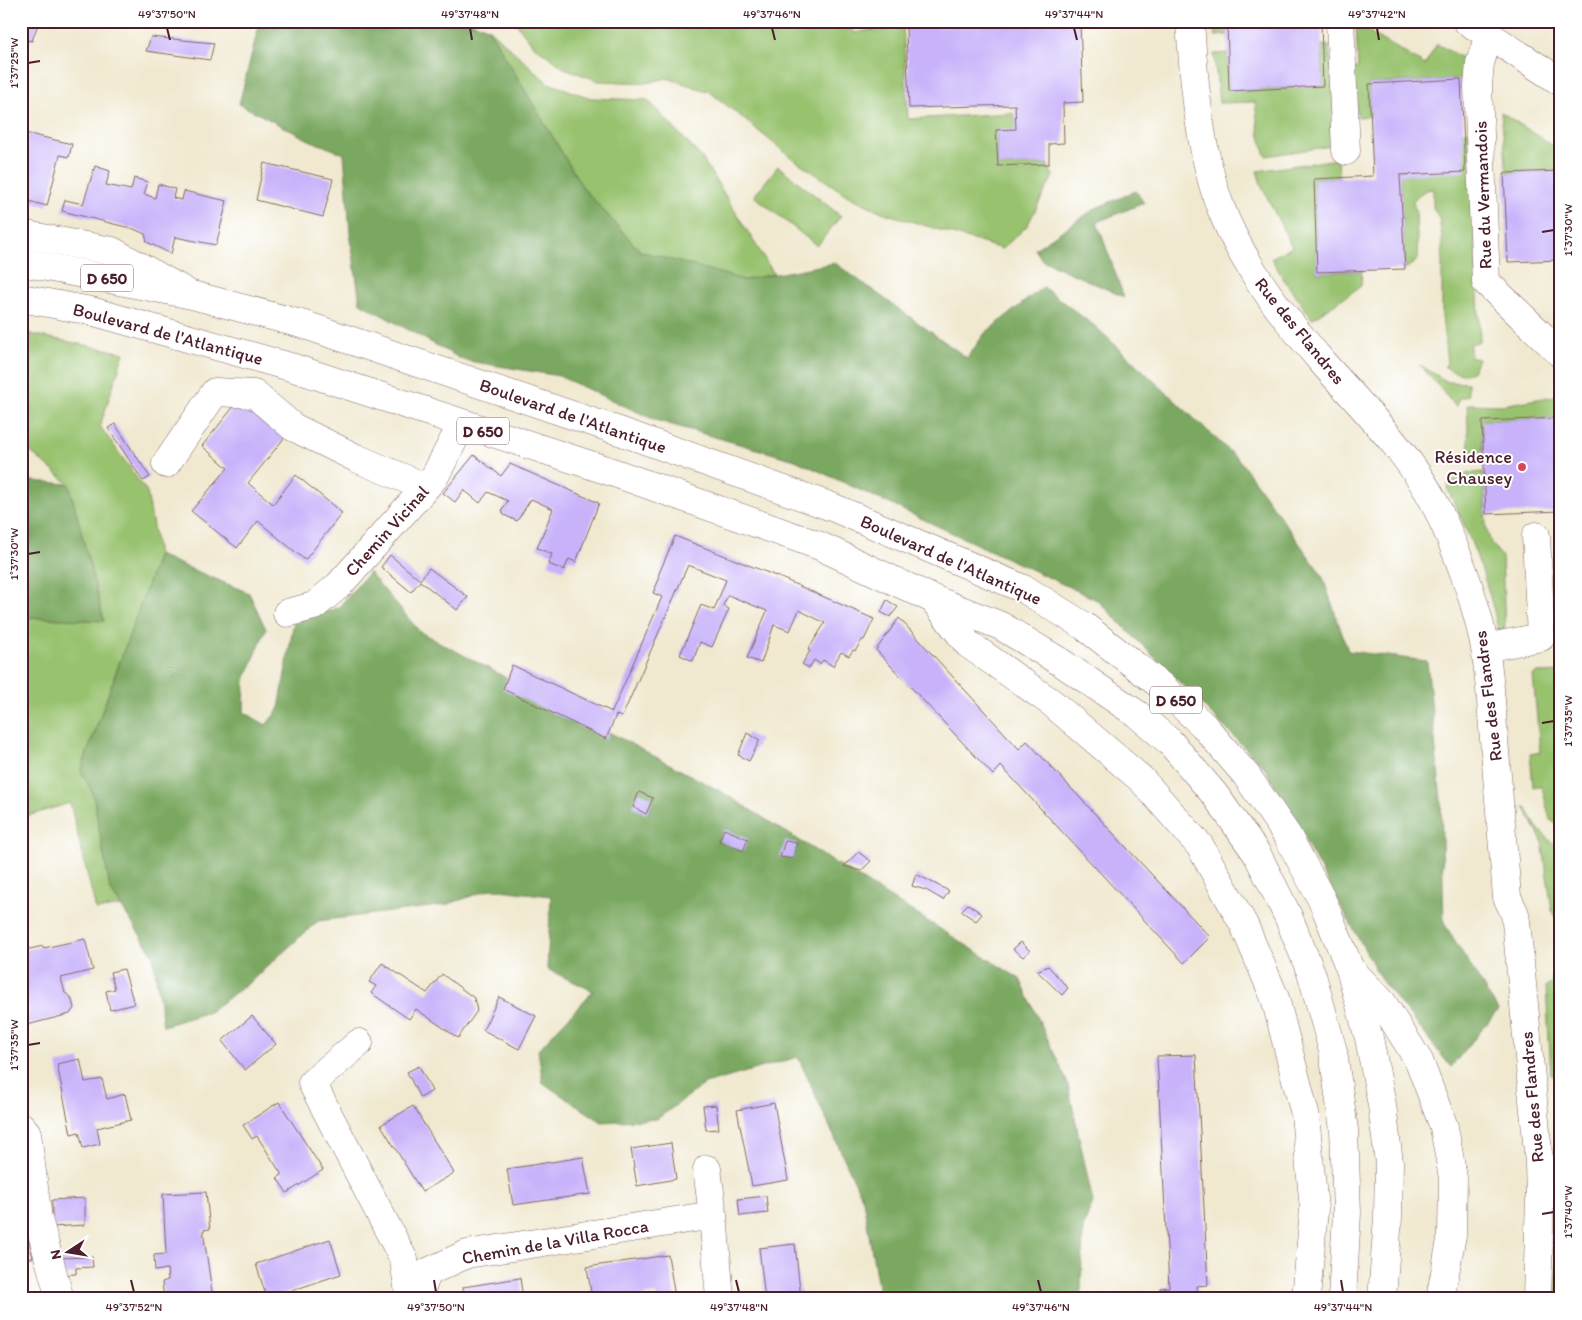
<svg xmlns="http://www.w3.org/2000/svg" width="1582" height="1320" font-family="Itim,sans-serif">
  <rect width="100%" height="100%" fill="#fff"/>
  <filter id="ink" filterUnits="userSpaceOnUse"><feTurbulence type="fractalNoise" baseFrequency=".02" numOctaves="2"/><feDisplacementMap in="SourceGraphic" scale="10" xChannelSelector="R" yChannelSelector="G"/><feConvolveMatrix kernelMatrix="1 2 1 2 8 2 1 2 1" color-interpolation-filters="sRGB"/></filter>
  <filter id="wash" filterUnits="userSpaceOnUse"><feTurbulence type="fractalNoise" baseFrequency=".0096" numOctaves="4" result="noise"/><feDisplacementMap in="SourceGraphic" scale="20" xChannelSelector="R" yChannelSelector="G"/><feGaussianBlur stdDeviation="1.12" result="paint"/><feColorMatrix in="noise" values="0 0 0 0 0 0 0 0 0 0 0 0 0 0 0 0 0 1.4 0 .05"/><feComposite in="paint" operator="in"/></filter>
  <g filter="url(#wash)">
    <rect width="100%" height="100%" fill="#f0e9d0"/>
    <path fill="#98c26e" stroke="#71704c" d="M514,21H653L656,25L660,21H680L689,29L697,21H853L854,33L903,24L908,119L1013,113L1018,130H996L998,166L1047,164L1053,176L1027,226L1002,249L884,213L848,196L792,158L710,92L667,78L646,83L599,81L564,68L533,45Z
      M1212,21H1227V35L1215,36Z
      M1356,24L1425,65L1437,44L1469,62L1470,81L1462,88L1461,79L1369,84L1371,116L1358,117L1351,69L1358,68Z
      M488,28L548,83L591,98L648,100L702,158L774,274L744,280L640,251L583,188Z
      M1322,45L1329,46L1338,145L1266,156L1259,133L1255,102L1219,103L1214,54L1228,53L1229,91L1323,86Z
      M1501,112L1561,151V171L1507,173Z
      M1471,131L1480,340L1478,342L1470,344V357L1478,359C1476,362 1475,368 1472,371C1465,378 1450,371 1444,366H1446L1447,362L1442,316V238L1439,218L1433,207V189C1426,189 1416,195 1413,202L1416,214L1418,260L1405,269L1400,175L1463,132Z
      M1338,159L1339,178L1314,179L1317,272L1362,271L1361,286L1312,319L1283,278L1271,258L1292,247L1262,187L1257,171Z
      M778,166L841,216L817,246L754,196Z
      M21,332L124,353L100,426L147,492L158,555L81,770L93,794L110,889L121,906L96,910L70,803L21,818V617L104,621L69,484L27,449H21Z
      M1420,365L1448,382L1468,383V396L1459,398L1456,407Z
      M1561,395V418L1482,421L1483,452L1469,453L1467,405L1470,404L1502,405Z
      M1484,472L1486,527L1491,543L1502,557L1505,629L1503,631H1500L1498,629C1488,580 1469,533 1447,488L1449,483L1468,473Z
      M1561,672V749H1558L1561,826L1550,820L1542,787H1533L1530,754L1540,752L1533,675L1536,673Z
      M1524,807H1526L1538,829L1561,850V926L1552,910L1542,841Z
      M1551,977L1561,980V1077H1555L1551,1074L1546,987L1552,983Z
      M1560,1223L1561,1299H1555V1296Z"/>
    <path fill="#7aa861" stroke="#626446" d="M260,21H468L488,28L583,188L640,251L744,280L835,263L967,358L985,333L1043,287L1096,327L1241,462L1322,575L1348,651L1427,661L1441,800L1444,923L1498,1010L1451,1067L1382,981L1265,768L1097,600L795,460L655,420L559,376L463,360L360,303L350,233L344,154L309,140L239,104Z
      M1136,191L1144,203L1097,222L1124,297L1042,260L1035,249L1096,208Z
      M21,480L69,484L104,621L21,617Z
      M158,555L249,593L266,629L245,680L244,712L266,725L279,709L294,620L338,608L369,572L420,632L722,792L1020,979L1067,1081L1093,1202L1083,1228L1081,1290L1079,1299H880L863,1200L798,1057L705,1084L657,1119L602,1122L543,1083L538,1050L593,991L547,969L551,896L491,889L446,905L318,921L251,981L209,1012L163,1026L153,955L110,889L93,794L81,771Z"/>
    <g id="blocks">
      <path fill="#c8b3fa" d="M21,21L38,24L32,41L21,39Z
        M1049,21H1080L1083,102L1063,103L1064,143L1049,144V164L998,166L996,130L1016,129L1015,105L909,108L906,28Z
        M1227,21H1321L1323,86L1229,91Z
        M151,37L214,43L210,60L146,51Z
        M1461,79L1465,172L1400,175L1405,269L1317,272L1314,179L1373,176L1369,84Z
        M21,132L72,144L69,157L60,155L47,206L21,199Z
        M264,163L333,179L323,217L256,200Z
        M95,166L110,171L106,185L131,190L134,178L148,182L144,194L155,198L158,184L175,189L173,198L182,200L184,191L227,201L216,245L175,237L171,254L147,242L145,234L134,229L62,211L65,200L83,204Z
        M1561,171V260L1508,262L1504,173Z
        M239,400L285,437L248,483L273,504L296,475L342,513L305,560L258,521L237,548L191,511L228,468L202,446Z
        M1561,418V511L1486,514L1482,421Z
        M115,424L150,477L143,481L108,428Z
        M474,455L501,476L510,464L599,503L576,562L569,559L564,570L548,564L552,554L537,548L553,509L531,499L517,521L504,515L502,510L508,501L488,492L480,503L464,490L455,502L443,493Z
        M675,536L781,578L874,619L864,640H862L855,651L853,650L849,656L841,652L833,666L823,660L820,664L814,660L809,668L802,664L810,651L808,650L825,623L799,610L790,631L774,625L761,663L747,658L767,611L728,595L723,606L729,609L712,647L700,642L693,661L680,655L701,605L714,610L726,580L688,565L622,717L616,715L606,739L503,689L512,665L612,712L662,597L653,593L660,577L658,576Z
        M390,555L420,580L429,568L468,597L457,610L420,581L411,592L381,567Z
        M887,600L898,607L890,617L881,612Z
        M899,618L1019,749L1027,741L1210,937L1184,963L1001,766L993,775L876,650Z
        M747,733L760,740L749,761L738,755Z
        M1558,749H1561V776H1559Z
        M639,792L653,798L646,814L633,807Z
        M724,829L748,839L743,851L719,841Z
        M785,841L797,843L793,859L780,857Z
        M858,852L871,861L861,871L844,866Z
        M916,874L949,891L943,900L926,890L912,886Z
        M968,904L982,914L976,921L961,911Z
        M85,939L93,970L61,978L65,993L71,997L74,1008L70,1014L23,1026L21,1019V951L43,946L44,948Z
        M1021,942L1030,951L1023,957L1013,949Z
        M382,963L427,993L442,974L474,998L477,1011L458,1038L416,1009L409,1019L371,993L376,986L369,982Z
        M1048,966L1068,988L1062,995L1037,971Z
        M124,969L134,1004L110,1010L106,991L115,989L110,972Z
        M499,997L536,1016L519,1049L483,1030Z
        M252,1016L276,1044L245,1070L222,1041Z
        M1196,1055L1208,1285L1197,1286L1198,1299H1160V1288L1169,1287L1157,1056Z
        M80,1059L85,1082L102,1079L107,1099L125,1094L131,1120L97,1128L100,1144L83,1148L79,1132L71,1134L57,1064Z
        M419,1066L432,1091L420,1098L407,1072Z
        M279,1102L323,1170L287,1193L277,1178L282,1175L257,1136L252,1139L243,1125Z
        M774,1103L788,1180L752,1186L737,1110Z
        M716,1105L719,1129L706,1130L703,1106Z
        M413,1106L454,1173L422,1192L381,1125Z
        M671,1143L676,1179L637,1186L631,1149Z
        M583,1157L590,1194L513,1205L507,1169Z
        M206,1192L210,1229L203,1230L213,1299H164L162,1282L168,1280L167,1269L155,1271L154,1255L166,1254L163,1194Z
        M766,1196L768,1213L740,1216L738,1199Z
        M85,1198V1225L52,1227V1200Z
        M24,1218L33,1258H21V1219Z
        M330,1239L341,1274L267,1299L256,1264Z
        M795,1244L801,1299H765L759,1248Z
        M668,1255L675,1297L657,1299L656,1294L625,1299H592L587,1267Z
        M92,1257L93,1267L76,1268V1274L62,1275L56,1258Z
        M520,1278L523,1299H464L463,1287Z"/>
    </g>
  </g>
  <g filter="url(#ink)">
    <use href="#blocks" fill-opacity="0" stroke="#846665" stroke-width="1"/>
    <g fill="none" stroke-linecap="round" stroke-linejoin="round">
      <g stroke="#846665" stroke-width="29">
        <path id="minor" d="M1190,21C1194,83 1199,148 1220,206C1243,266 1282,315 1323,363C1361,406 1411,455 1436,506C1456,548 1473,593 1483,638C1490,670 1491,706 1494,739C1498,791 1503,844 1507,897L1515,914L1517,931L1539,1163L1540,1196L1537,1299
          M1340,21L1346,151
          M1489,35L1480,63L1478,86L1486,282L1561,354
          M21,234L112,251L184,291
          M166,464L215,392L254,394L293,427L356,458L425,487
          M933,599L968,644L1052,703L1142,780L1200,846L1244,925L1275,998L1305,1114L1314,1209L1306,1299
          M287,613L314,606L339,585L434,478L462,424
          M1485,648L1541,637L1536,536
          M1350,969L1382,1002L1419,1061L1444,1127L1453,1178L1452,1235L1440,1299
          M359,1043L312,1083L404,1260L410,1299
          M21,1126L27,1133L38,1219L60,1299
          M707,1169L713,1215L720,1299
          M417,1299L428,1272L467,1254L713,1215"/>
      </g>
      <g stroke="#846665" stroke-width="29">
        <path id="major" d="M1467,21L1561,82
          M21,262L192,295L305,325L622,432L832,507L1026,590L1084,626L1159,684L1204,726L1246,775L1287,835L1322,900L1350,969L1369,1038L1382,1105L1389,1163L1388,1217L1382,1299
          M21,298L91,311L294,368L612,472L820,546L933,599L1001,626L1062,663L1137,714L1170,742L1215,795L1257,854L1288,916L1312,975L1333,1051L1344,1130L1347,1213L1342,1299"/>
      </g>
      <use href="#minor" stroke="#fff" stroke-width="28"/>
      <use href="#major" stroke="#fff" stroke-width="28"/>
    </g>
  </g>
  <path fill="none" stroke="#4a1f2b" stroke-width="2" d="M167,28L170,40M470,28L472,40M772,28L775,40M1074,28L1077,40M1377,28L1379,40M28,63L40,61M1542,232L1554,230M28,554L40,552M1542,723L1554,721M28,1045L40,1043M1542,1214L1554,1212M131,1280L134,1292M434,1280L436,1292M736,1280L739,1292M1038,1280L1041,1292M1341,1280L1343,1292"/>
  <circle fill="#d1495b" stroke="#fff" stroke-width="2" cx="1522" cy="467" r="5"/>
  <g text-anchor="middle" stroke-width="4" stroke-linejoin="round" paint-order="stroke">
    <g fill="#fff" stroke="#80626b" stroke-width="1">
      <rect x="81" y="264.5" width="52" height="27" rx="4"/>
      <rect x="457" y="417.5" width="52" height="27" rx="4"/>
      <rect x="1150" y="686.5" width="52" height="27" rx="4"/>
    </g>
    <g font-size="16" font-weight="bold" fill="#4a1f2b">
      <text x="107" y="284">D 650</text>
      <text x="483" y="437">D 650</text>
      <text x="1176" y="706">D 650</text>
    </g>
    <g font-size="18" fill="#4a1f2b" stroke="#fff">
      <text transform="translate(1483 195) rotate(-92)" y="6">Rue du Vermandois</text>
      <text transform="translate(1300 331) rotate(51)" y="6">Rue des Flandres</text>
      <text transform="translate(168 334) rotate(15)" y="6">Boulevard de l'Atlantique</text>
      <text transform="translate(573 416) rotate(19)" y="6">Boulevard de l'Atlantique</text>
      <text transform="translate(387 531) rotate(-48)" y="6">Chemin Vicinal</text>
      <text transform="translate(951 560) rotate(24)" y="6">Boulevard de l'Atlantique</text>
      <text transform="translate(1488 696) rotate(-97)" y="6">Rue des Flandres</text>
      <text transform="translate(1532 1097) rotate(-95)" y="6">Rue des Flandres</text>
      <text transform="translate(555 1242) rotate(-10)" y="6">Chemin de la Villa Rocca</text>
    </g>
    <g font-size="18" fill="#4a1f2b" stroke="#fff" text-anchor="end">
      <text x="1512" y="463">Résidence<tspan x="1512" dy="21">Chausey</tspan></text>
    </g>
  </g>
  <rect width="1582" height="1320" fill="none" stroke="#fff" stroke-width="55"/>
  <g transform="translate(68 1252) rotate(258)" stroke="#ffffff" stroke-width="4" paint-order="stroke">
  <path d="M0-4L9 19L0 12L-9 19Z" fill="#4a1f2b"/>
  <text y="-8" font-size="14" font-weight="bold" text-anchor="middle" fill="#4a1f2b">N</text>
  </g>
  <rect x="28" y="28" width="1526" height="1264" fill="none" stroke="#4a1f2b" stroke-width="2"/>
  <g font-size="12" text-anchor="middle" fill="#4a1f2b">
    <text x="167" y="18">49°37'50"N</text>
    <text x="470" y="18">49°37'48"N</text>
    <text x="772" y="18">49°37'46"N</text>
    <text x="1074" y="18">49°37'44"N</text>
    <text x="1377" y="18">49°37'42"N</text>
    <text transform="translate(14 63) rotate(-90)" y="4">1°37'25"W</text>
    <text transform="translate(1568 230) rotate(-90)" y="4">1°37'30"W</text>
    <text transform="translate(14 554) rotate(-90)" y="4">1°37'30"W</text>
    <text transform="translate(1568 721) rotate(-90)" y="4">1°37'35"W</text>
    <text transform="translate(14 1045) rotate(-90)" y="4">1°37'35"W</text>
    <text transform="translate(1568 1212) rotate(-90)" y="4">1°37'40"W</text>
    <text x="134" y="1311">49°37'52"N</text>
    <text x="436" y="1311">49°37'50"N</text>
    <text x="739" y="1311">49°37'48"N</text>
    <text x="1041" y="1311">49°37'46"N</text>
    <text x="1343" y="1311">49°37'44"N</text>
  </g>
</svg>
